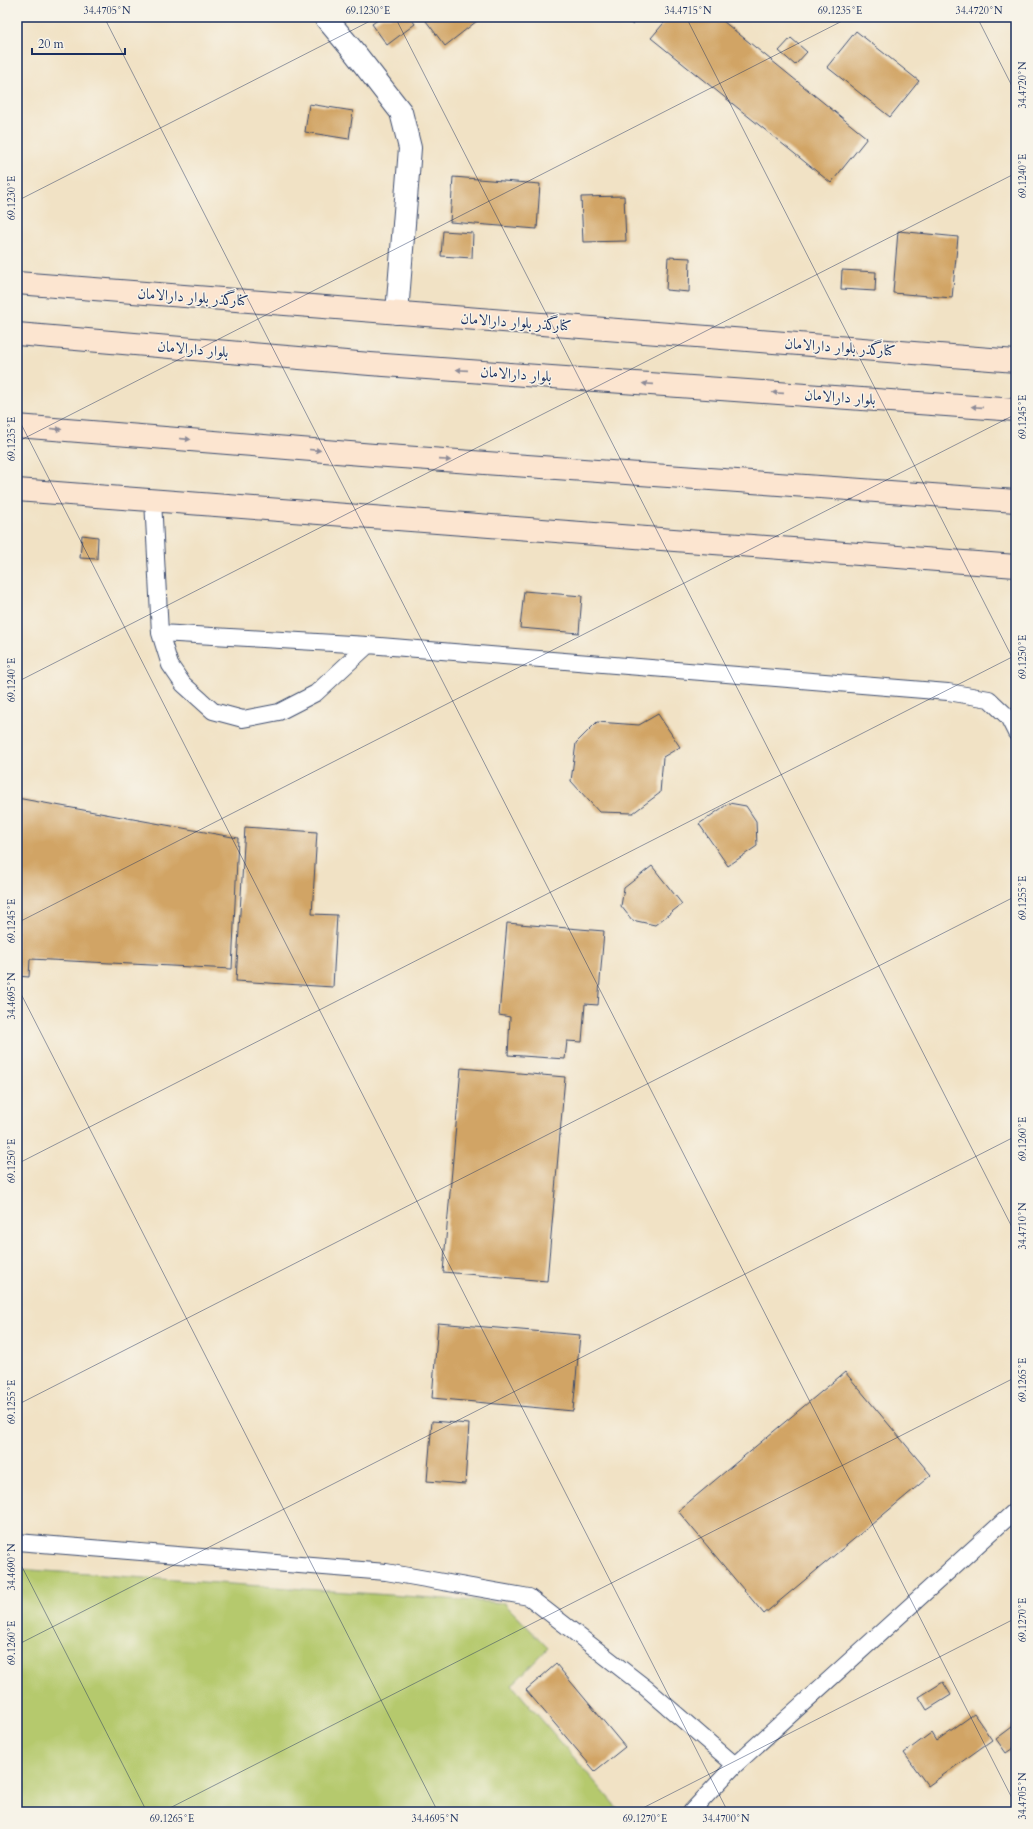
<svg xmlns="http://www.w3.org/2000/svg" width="1033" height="1829" font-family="Cardo,Amiri,serif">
  <rect width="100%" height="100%" fill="#f7f3e8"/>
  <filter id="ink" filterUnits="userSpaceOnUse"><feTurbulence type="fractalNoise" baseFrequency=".025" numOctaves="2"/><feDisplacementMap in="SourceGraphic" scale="8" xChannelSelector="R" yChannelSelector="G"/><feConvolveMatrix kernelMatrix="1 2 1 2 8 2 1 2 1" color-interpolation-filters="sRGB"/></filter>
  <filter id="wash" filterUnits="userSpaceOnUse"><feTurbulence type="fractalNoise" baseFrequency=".012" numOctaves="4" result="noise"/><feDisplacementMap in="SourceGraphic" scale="16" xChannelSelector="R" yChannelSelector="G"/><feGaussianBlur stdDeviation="0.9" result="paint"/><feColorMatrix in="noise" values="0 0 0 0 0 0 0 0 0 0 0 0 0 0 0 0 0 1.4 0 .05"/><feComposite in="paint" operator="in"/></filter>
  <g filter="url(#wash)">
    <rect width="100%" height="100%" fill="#f1e2c5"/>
    <path fill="#b5c96d" stroke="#687c66" d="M17,1569L504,1603L548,1648L512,1685L618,1809L614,1812H17Z"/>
    <g id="blocks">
      <path fill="#d1a465" d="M382,17H410L415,24L387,45L372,24Z
        M423,17H482L445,46Z
        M623,17H639L633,25Z
        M669,17H718L867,138L831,183L651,38Z
        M856,31L919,81L890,117L827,67Z
        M791,38L807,52L795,65L779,51Z
        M309,104L353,111L349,139L305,132Z
        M453,177L540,184L537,229L450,222Z
        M624,196L626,241L583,242L581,197Z
        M443,231L473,233L472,258L441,256Z
        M898,231L958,237L952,298L893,293Z
        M668,257L690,258L689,292L666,290Z
        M842,270L876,272L875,291L841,289Z
        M82,535L98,537L97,559L80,558Z
        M524,591L582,596L579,633L520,628Z
        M658,714L680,747L663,757L660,793L633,813L599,812L571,781L576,743L597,722L639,725Z
        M17,798L238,838L232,969L30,959L29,977L17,976Z
        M729,803L746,806L756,821L757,846L728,866L699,824Z
        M245,827L317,832L312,914L337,915L333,987L236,981Z
        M652,866L682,904L655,925L632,920L621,906L624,888Z
        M507,923L604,931L598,1005L585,1004L582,1042L567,1041L565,1059L508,1055L510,1017L499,1015Z
        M461,1068L565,1077L547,1281L443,1272Z
        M438,1323L580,1335L573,1411L432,1398Z
        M845,1372L931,1475L764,1614L678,1511Z
        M432,1421L469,1424L465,1484L427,1481Z
        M556,1664L625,1747L595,1771L526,1690Z
        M943,1682L951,1695L927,1710L919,1697Z
        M974,1714L992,1740L928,1786L904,1753L931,1733L936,1741Z
        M1016,1724V1746L1006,1753L996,1739Z"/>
    </g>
  </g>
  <g filter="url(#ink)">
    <use href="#blocks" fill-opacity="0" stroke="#3b4a6d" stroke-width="1"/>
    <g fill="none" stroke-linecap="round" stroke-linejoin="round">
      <g stroke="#3b4a6d" stroke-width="18">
        <path id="lane" d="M153,500L160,633L170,665L183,684L213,711L243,719L279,712L316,693L368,645
          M160,633L368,645L948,692L989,699L1008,717L1016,733
          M17,1542L386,1572L529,1597L646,1688L735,1765
          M691,1812L735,1765L1016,1510"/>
      </g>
      <g stroke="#3b4a6d" stroke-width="24">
        <path id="street" d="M325,17L355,53L401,112L410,148L397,313"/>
      </g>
      <g stroke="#3b4a6d" stroke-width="24">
        <path id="secondary" d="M17,283L1016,361
          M17,334L370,364L1016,410
          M17,426L374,455L1016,501
          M17,490L1016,566"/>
      </g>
      <use href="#lane" stroke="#fff" stroke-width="16"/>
      <use href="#street" stroke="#fff" stroke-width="22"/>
      <use href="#secondary" stroke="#fce5d0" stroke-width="22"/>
    </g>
    <defs><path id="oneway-solid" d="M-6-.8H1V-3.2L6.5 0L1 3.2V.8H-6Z"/></defs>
    <g fill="#8c8a97">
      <use href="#oneway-solid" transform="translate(462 370) rotate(-176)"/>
      <use href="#oneway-solid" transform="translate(648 384) rotate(-176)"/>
      <use href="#oneway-solid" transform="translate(778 393) rotate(-176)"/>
      <use href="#oneway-solid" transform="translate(977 407) rotate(-176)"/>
      <use href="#oneway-solid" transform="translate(56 429) rotate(5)"/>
      <use href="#oneway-solid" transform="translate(185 439) rotate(5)"/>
      <use href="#oneway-solid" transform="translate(315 450) rotate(5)"/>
      <use href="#oneway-solid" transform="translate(445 460) rotate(4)"/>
    </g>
  </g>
  <path fill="none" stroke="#1b2f5e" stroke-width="1" stroke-opacity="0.45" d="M104,17L1016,1806M395,17L1016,1235M686,17L1016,665M977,17L1016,94M17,201L378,17M17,416L728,1812M17,442L850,17M17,682L1016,173M17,923L1016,414M17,986L438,1812M17,1164L1016,655M17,1405L1016,896M17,1557L147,1812M17,1645L1016,1136M162,1812L1016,1377M635,1812L1016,1618"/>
  <g text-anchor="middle" stroke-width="3" stroke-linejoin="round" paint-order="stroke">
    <g font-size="15" fill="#1b2f5e" stroke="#f7f3e8">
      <text transform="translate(193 297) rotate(4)" y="5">کنارگذر بلوار دارالامان</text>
      <text transform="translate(516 322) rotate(4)" y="5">کنارگذر بلوار دارالامان</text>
      <text transform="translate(840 347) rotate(4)" y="5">کنارگذر بلوار دارالامان</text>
      <text transform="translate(193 349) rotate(5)" y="5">بلوار دارالامان</text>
      <text transform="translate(516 374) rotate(4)" y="5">بلوار دارالامان</text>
      <text transform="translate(840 397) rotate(4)" y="5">بلوار دارالامان</text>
    </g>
  </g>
  <rect width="1033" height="1829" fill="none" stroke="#f7f3e8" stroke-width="44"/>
  <path d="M32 48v6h93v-6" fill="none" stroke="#1b2f5e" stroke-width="2"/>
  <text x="38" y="48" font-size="12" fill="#1b2f5e" stroke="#f7f3e8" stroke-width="3" paint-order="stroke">20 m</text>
  <rect x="22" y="22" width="989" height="1785" fill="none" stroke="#1b2f5e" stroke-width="1.5"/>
  <g font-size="10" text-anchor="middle" fill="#1b2f5e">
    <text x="107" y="14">34.4705°N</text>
    <text x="368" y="14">69.1230°E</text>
    <text x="688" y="14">34.4715°N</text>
    <text x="840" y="14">69.1235°E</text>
    <text x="979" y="14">34.4720°N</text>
    <text transform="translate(1022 85) rotate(-90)" y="4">34.4720°N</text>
    <text transform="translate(1022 176) rotate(-90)" y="4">69.1240°E</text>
    <text transform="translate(11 198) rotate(-90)" y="4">69.1230°E</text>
    <text transform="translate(1022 417) rotate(-90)" y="4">69.1245°E</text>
    <text transform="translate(11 439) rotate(-90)" y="4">69.1235°E</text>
    <text transform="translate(1022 657) rotate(-90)" y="4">69.1250°E</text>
    <text transform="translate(11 680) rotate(-90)" y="4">69.1240°E</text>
    <text transform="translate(1022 898) rotate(-90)" y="4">69.1255°E</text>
    <text transform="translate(11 921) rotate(-90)" y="4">69.1245°E</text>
    <text transform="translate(11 996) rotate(-90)" y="4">34.4695°N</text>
    <text transform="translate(1022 1139) rotate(-90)" y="4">69.1260°E</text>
    <text transform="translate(11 1161) rotate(-90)" y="4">69.1250°E</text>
    <text transform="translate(1022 1226) rotate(-90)" y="4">34.4710°N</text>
    <text transform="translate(1022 1380) rotate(-90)" y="4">69.1265°E</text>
    <text transform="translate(11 1402) rotate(-90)" y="4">69.1255°E</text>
    <text transform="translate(11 1567) rotate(-90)" y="4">34.4690°N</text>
    <text transform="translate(1022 1620) rotate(-90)" y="4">69.1270°E</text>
    <text transform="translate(11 1643) rotate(-90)" y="4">69.1260°E</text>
    <text transform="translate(1022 1796) rotate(-90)" y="4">34.4705°N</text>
    <text x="172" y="1822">69.1265°E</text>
    <text x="435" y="1822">34.4695°N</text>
    <text x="645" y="1822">69.1270°E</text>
    <text x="726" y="1822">34.4700°N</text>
  </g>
</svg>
